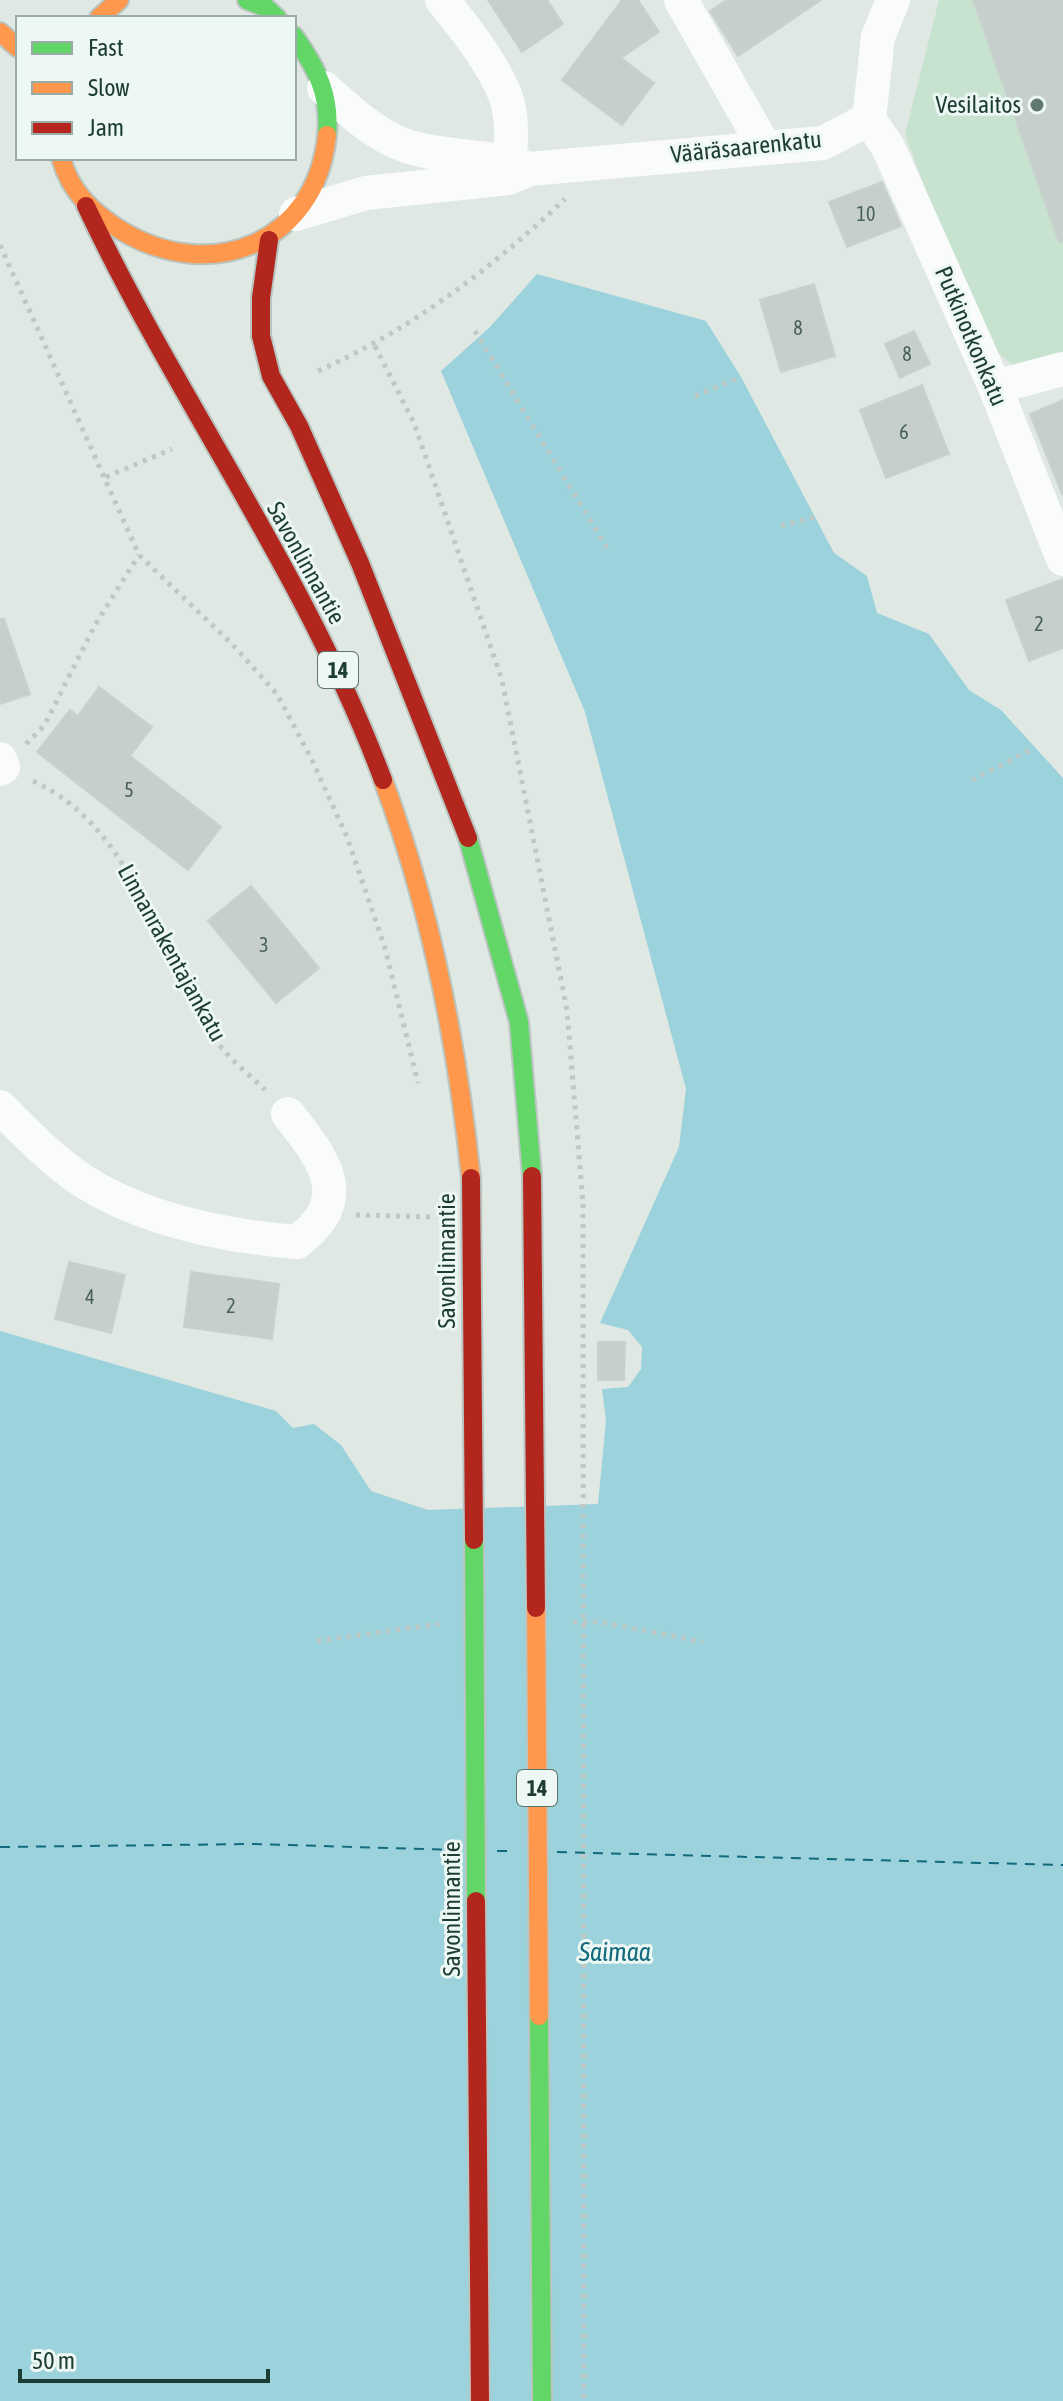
<svg xmlns="http://www.w3.org/2000/svg" width="1063" height="2401" font-family="'Asap Condensed',sans-serif">
  <rect width="100%" height="100%" fill="#e0e8e4"/>
  <path fill="#c7e3d0" d="M939,0H973L1050,215L1063,211V353L1013,365L981,339L905,134Z"/>
  <path fill="#9bd2db" d="M537,274L706,321L741,377L834,553L867,576L877,613L929,634L969,690L1001,710L1063,778V2401H0V1331L276,1411L293,1428L314,1424L341,1445L371,1491L428,1510L598,1504L606,1421L602,1389L628,1387L641,1369L642,1347L628,1330L600,1323L679,1147L686,1089L585,712L441,371L490,327Z"/>
  <g fill="none" stroke-linecap="round" stroke-linejoin="round">
    <path stroke="#116a7d" stroke-width="2" stroke-dasharray="10 8" stroke-linecap="butt" d="M0,1847L254,1844L455,1850
      M497,1851H515
      M557,1852L1063,1865"/>
  </g>
  <path fill="#c7cfcc" stroke="#c9d1cd" stroke-width="2" d="M488,0H547L563,24L522,52Z
    M622,0H638L659,32L621,58L654,83L622,125L562,80Z
    M727,0H821L738,56L710,11Z
    M973,0H1063V242H1059Z
    M882,182L901,226L847,247L829,202Z
    M814,284L835,356L781,372L760,300Z
    M914,331L930,364L900,378L885,344Z
    M922,385L949,454L886,478L860,410Z
    M1063,400V493L1062,494L1030,414Z
    M1063,579V648L1029,661L1006,600Z
    M0,619H4L30,694L0,704Z
    M99,687L152,727L130,756L221,827L188,870L37,752L70,710L78,716Z
    M251,886L319,968L276,1003L208,921Z
    M69,1262L125,1275L111,1333L55,1319Z
    M191,1272L279,1284L272,1339L184,1327Z
    M598,1342H625L624,1380H598Z"/>
  <g fill="none" stroke-linecap="round" stroke-linejoin="round">
    <g stroke="#b9c5c0" stroke-width="22">
      <path id="fast" d="M247,0L265,7L277,18
        M294,36C316,67 331,95 327,135
        M468,838L519,1022L532,1176"/>
    </g>
    <g stroke="#b9c5c0" stroke-width="22">
      <path id="slow" d="M99,18L119,0
        M0,32L18,48
        M61,158C70,192 93,213 122,231C211,284 316,244 327,135
        M383,780C431,909 457,1042 471,1178"/>
    </g>
    <g stroke="#b9c5c0" stroke-width="22">
      <path id="jam" d="M86,206C178,401 308,578 383,780
        M269,240L261,298V336L271,376L299,426L360,563L468,838"/>
    </g>
    <path stroke="#bec8c5" stroke-width="5" stroke-dasharray="4 6" stroke-linecap="butt" d="M0,245L139,555L231,643L277,694L312,760L347,837L385,948L418,1083
      M475,331L609,551
      M375,346L414,423L502,680L567,1010L583,1204
      M318,371C412,329 491,269 565,199
      M695,396L741,377
      M106,477L172,449
      M781,526L814,517
      M26,744L44,726L95,625L139,555
      M972,780L1034,748
      M33,781C134,827 157,951 214,1037C226,1057 248,1073 265,1090
      M356,1215L434,1217
      M573,1622H601L703,1642
      M317,1641L439,1624"/>
    <path stroke="#fafcfb" stroke-width="34" d="M442,0C465,28 492,62 505,95C515,119 510,153 508,178
      M681,0L765,148
      M324,88C353,114 382,142 421,150C458,158 495,156 530,169L823,143L869,119L878,37L893,0
      M869,119L888,147L995,387L1063,559
      M296,214L366,193L508,178L523,172
      M995,387L1063,369
      M0,759L3,767L0,769
      M0,1107C24,1132 54,1162 83,1181C146,1221 224,1236 297,1242C356,1198 323,1159 288,1114"/>
    <use href="#fast" stroke="#63d668" stroke-width="18"/>
    <use href="#slow" stroke="#ff974d" stroke-width="18"/>
    <use href="#jam" stroke="#b3261e" stroke-width="18"/>
    <g stroke="#bac5c1" stroke-width="22" stroke-linecap="butt">
      <path id="fast-bridge" d="M474,1540L476,1901
        M539,2016L542,2401"/>
    </g>
    <g stroke="#bac5c1" stroke-width="22" stroke-linecap="butt">
      <path id="slow-bridge" d="M536,1608L539,2016"/>
    </g>
    <g stroke="#bac5c1" stroke-width="22" stroke-linecap="butt">
      <path id="jam-bridge" d="M532,1176L536,1608
        M471,1178L474,1540
        M476,1901L480,2401"/>
    </g>
    <path stroke="#bec8c5" stroke-width="5" stroke-dasharray="4 6" stroke-linecap="butt" d="M583,1204L584,2401"/>
    <use href="#fast-bridge" stroke="#63d668" stroke-width="18"/>
    <use href="#slow-bridge" stroke="#ff974d" stroke-width="18"/>
    <use href="#jam-bridge" stroke="#b3261e" stroke-width="18"/>
  </g>
  <circle fill="#617872" stroke="#edf7f3" stroke-width="3" cx="1037" cy="105" r="8"/>
  <g text-anchor="middle" stroke-width="6" stroke-linejoin="round" paint-order="stroke">
    <g font-size="20" fill="#48625b">
      <text x="866" y="221">10</text>
      <text x="798" y="335">8</text>
      <text x="907" y="361">8</text>
      <text x="904" y="439">6</text>
      <text x="1039" y="631">2</text>
      <text x="129" y="797">5</text>
      <text x="264" y="952">3</text>
      <text x="90" y="1304">4</text>
      <text x="231" y="1313">2</text>
    </g>
    <g fill="#edf7f3" stroke="#5b746d" stroke-width="2">
      <rect x="318" y="652" width="40" height="36" rx="6"/>
      <rect x="517" y="1770" width="40" height="36" rx="6"/>
    </g>
    <g font-size="22" font-weight="bold" fill="#1d3c34">
      <text x="338" y="678">14</text>
      <text x="537" y="1796">14</text>
    </g>
    <g font-size="24" fill="#1d3c34" stroke="#edf7f3" text-anchor="end">
      <text x="1021" y="113">Vesilaitos</text>
    </g>
    <g font-size="24" fill="#1d3c34" stroke="#edf7f3">
      <text transform="translate(746 147) rotate(-6)" y="8">Vääräsaarenkatu</text>
      <text transform="translate(971 336) rotate(67)" y="8">Putkinotkonkatu</text>
      <text transform="translate(306 563) rotate(61)" y="8">Savonlinnantie</text>
      <text transform="translate(172 953) rotate(61)" y="8">Linnanrakentajankatu</text>
      <text transform="translate(447 1261) rotate(-90)" y="8">Savonlinnantie</text>
      <text transform="translate(452 1909) rotate(-90)" y="8">Savonlinnantie</text>
    </g>
    <g font-size="26" font-style="italic" fill="#116a7d" stroke="#edf7f3">
      <text x="615" y="1961">Saimaa</text>
    </g>
  </g>
  <rect x="16" y="16" width="280" height="144" fill="#edf7f3" stroke="#9aaca7" stroke-width="2"/>
  <rect x="32" y="42" width="40" height="12" fill="#63d668" stroke="#9aaca7" stroke-width="2"/>
  <text x="88" y="56" font-size="24" fill="#1d3c34">Fast</text>
  <rect x="32" y="82" width="40" height="12" fill="#ff974d" stroke="#9aaca7" stroke-width="2"/>
  <text x="88" y="96" font-size="24" fill="#1d3c34">Slow</text>
  <rect x="32" y="122" width="40" height="12" fill="#b3261e" stroke="#9aaca7" stroke-width="2"/>
  <text x="88" y="136" font-size="24" fill="#1d3c34">Jam</text>
  <path d="M20 2369v12h248v-12" fill="none" stroke="#1d3c34" stroke-width="4"/>
  <text x="32" y="2369" font-size="24" fill="#1d3c34" stroke="#edf7f3" stroke-width="6" paint-order="stroke">50 m</text>
</svg>
